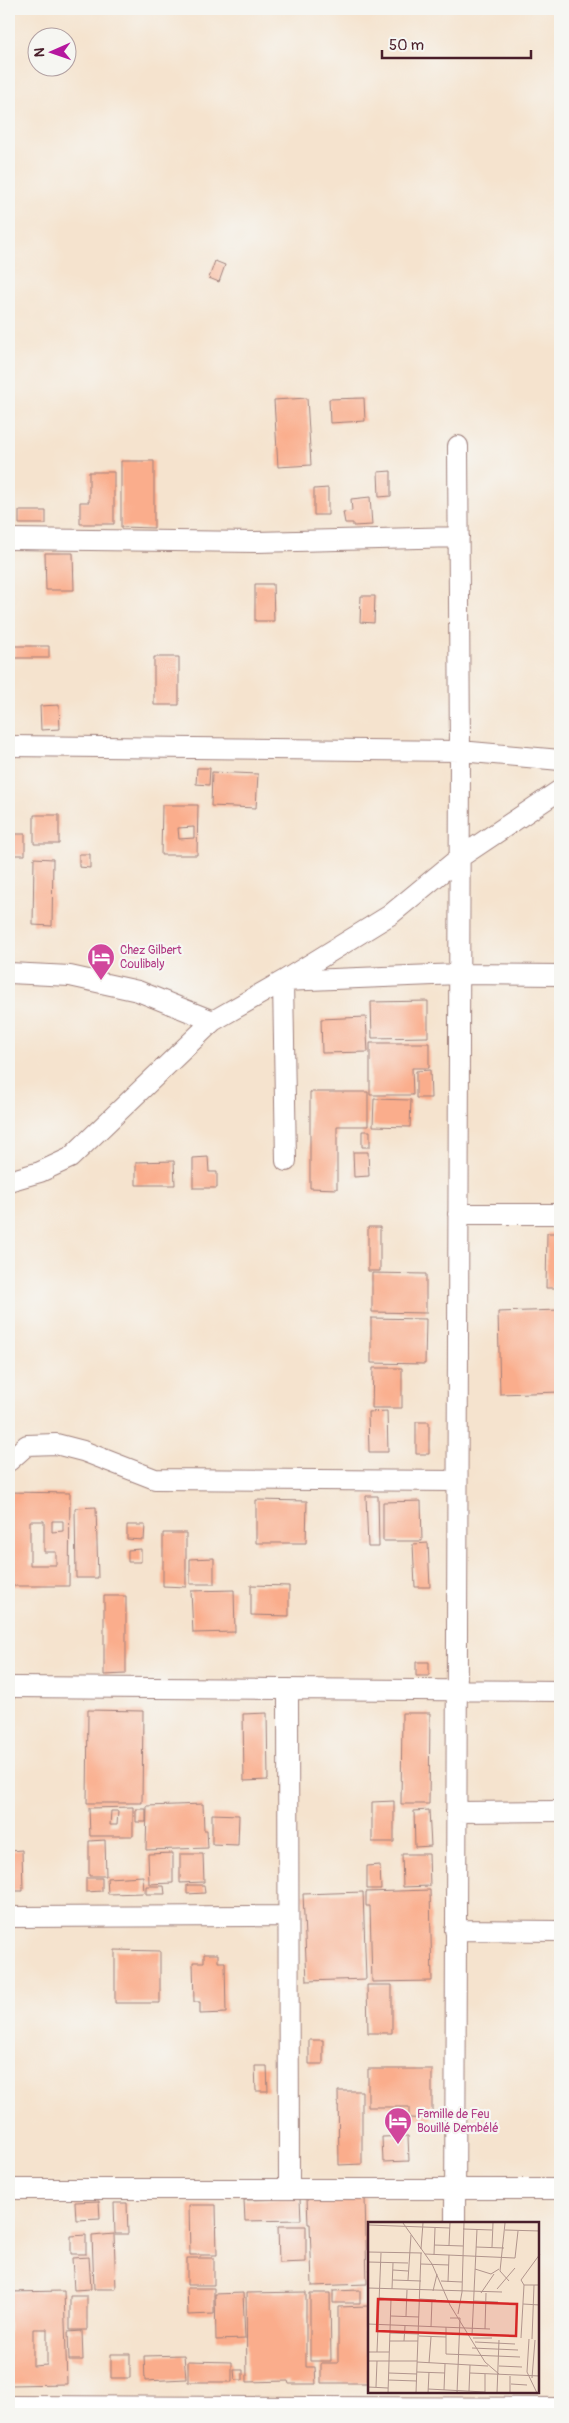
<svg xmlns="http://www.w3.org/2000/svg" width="569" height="2423" font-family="Pangolin,sans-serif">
  <rect width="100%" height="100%" fill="#f6f6f2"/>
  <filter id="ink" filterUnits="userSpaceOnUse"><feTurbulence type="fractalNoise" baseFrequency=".02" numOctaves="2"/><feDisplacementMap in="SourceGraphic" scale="10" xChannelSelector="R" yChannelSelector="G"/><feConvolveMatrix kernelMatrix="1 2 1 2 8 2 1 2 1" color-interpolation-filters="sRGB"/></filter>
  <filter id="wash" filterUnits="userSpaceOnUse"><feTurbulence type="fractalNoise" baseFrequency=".0096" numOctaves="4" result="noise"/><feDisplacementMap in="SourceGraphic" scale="20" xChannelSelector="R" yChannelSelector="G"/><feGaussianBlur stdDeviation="1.12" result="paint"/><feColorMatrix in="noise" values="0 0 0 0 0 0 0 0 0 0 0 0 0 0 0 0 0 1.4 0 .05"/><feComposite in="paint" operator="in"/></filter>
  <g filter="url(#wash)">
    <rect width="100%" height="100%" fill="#f5e3ce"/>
    <g id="blocks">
      <path fill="#faad8c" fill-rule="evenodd" d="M215,261L225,265L219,282L209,278Z
        M307,398L311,465L278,467L274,400Z
        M364,398L365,421L330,423L329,399Z
        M121,461H154V528L121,527Z
        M391,471V496L379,497L378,472Z
        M89,472H114V524H80V502H89Z
        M328,488V515H314V489Z
        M370,497L372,525L353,526V523H345L343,512L352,511L351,499Z
        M19,511H46V524H19Z
        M45,553H73L74,590H46Z
        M255,584H273L274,621H255Z
        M361,596H375L374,623L360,622Z
        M14,646H49V658H14Z
        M154,657H179V705H154Z
        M59,705L60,729L41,730L40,706Z
        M197,768H210L209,785L196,784Z
        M212,772L258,774L256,808L211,806Z
        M162,805H198L197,855H161ZM194,827V838L179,839L178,828Z
        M34,815H59V844H34Z
        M9,834H25V855H9Z
        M79,854H90V868L79,867Z
        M34,858L53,859L52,926L33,925Z
        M428,1001V1037L372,1038L371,1002Z
        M366,1017L368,1052L322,1053L321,1019Z
        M370,1043H429V1068H412L413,1095H370Z
        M430,1070L431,1098H416V1071Z
        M310,1092H368V1126H337V1189L310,1188Z
        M374,1099L411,1100L410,1127L373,1126Z
        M362,1131H370V1147H362Z
        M353,1152H368L369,1176L354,1177Z
        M208,1157L209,1172H217V1188H193V1158Z
        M174,1161L175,1185H136V1162Z
        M368,1227H380V1271H368Z
        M547,1233H560V1288H546Z
        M372,1273L426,1274V1313L372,1312Z
        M560,1310V1392L500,1394L498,1312Z
        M371,1318L426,1319L425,1364L371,1363Z
        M373,1368H402V1408H372Z
        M387,1411L388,1452H369L368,1412Z
        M416,1422H429V1454H416Z
        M9,1492L70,1493L69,1586H9ZM30,1521H44V1552H56V1565H30ZM52,1521H63V1531L52,1532Z
        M366,1496H378L379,1547H368Z
        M256,1500L307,1501L306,1543H256Z
        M421,1501L422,1541H383V1502Z
        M96,1507L98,1578H76L75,1508Z
        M127,1525H145L144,1540L127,1539Z
        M163,1533H186V1587L163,1586Z
        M428,1543L430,1587H415L413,1544Z
        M141,1549V1562H128V1550Z
        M214,1558V1584H190V1559Z
        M251,1585L289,1586V1616L251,1615Z
        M234,1590L235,1632L193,1633L191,1591Z
        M104,1596H126V1674L104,1675Z
        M416,1662H429V1676H416Z
        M88,1710L143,1711L142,1803H87Z
        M267,1713L268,1780L244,1781L243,1714Z
        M402,1713H430L429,1804H401Z
        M394,1801V1842H372V1802Z
        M203,1804L204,1830H207L208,1848L146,1850L147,1806Z
        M133,1807V1836H90L89,1808ZM111,1811H118L117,1825H110Z
        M136,1809H146V1822H136Z
        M429,1810L431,1846L415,1847L414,1811Z
        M212,1814L239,1815L238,1845L212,1844Z
        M105,1840L106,1876H89V1841Z
        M22,1850L23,1891H9V1851Z
        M173,1853V1883L149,1884L148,1854Z
        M180,1854H203L204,1882L180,1883Z
        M402,1854H429L430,1886L403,1887Z
        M380,1865L381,1889H367V1866Z
        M143,1876L144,1893L108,1894L107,1878Z
        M86,1878H102V1891L86,1892Z
        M187,1885H204L205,1893L187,1894Z
        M146,1886H164L165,1894H146Z
        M430,1890L432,1981L372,1982L370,1906H366V1892Z
        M363,1892L366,1979L307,1981L303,1894Z
        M115,1950L160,1951V2003H115Z
        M204,1954H218V1962H225L226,2013L200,2014V2002H194L193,1962H204Z
        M367,1985H392V2033H368Z
        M309,2040H323V2064H309Z
        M255,2066H267L268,2091H256Z
        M368,2069H432V2119L409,2118V2107H368Z
        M338,2091H362V2164L339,2165Z
        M408,2136L409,2161L383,2162L382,2137Z
        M365,2197L367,2284L312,2286L310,2224H308L307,2198Z
        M300,2199L301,2220L245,2221L244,2200Z
        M99,2201L100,2219L76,2220L75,2202Z
        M114,2203H127L128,2234H115Z
        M189,2205H216L217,2255H190Z
        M278,2226H306V2262L279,2263Z
        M114,2234L116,2289H94L92,2236Z
        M86,2235V2254H71V2236Z
        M89,2257L91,2289L74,2290L72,2258Z
        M187,2258H214V2285H187Z
        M187,2288H214V2314L188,2315Z
        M360,2290V2303H333V2291Z
        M64,2291L67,2384L9,2385V2292ZM33,2329H47V2365L33,2366Z
        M306,2292V2367H315L316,2384H289L288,2381L247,2382L246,2293Z
        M243,2293L245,2339L216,2340L215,2294Z
        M310,2293H330L331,2361H310Z
        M70,2296H87V2330H70Z
        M368,2306V2383H321V2363H338V2307Z
        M82,2331L83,2360H69L68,2332Z
        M111,2354H130V2378H111Z
        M184,2355L186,2379L145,2381L144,2356Z
        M188,2361L232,2362V2382H188Z
        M234,2370H243V2380H235Z"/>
    </g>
  </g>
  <g filter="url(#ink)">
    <use href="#blocks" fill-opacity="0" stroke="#a0817c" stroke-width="1"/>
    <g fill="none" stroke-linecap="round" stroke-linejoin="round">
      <g stroke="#a0817c" stroke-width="22">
        <path id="minor" d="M9,539L256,542L459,537
          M9,746L460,751L560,760
          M9,973L70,976L138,991L213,1021
          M286,1161L283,981L459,974L560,975
          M9,1181L40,1172L70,1158L213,1021L283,981L390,915L459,858L560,790
          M458,1214H560
          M9,1461L27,1445L56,1444L83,1451L155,1479L457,1481
          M9,1687L560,1691
          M288,1689L289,2188
          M456,1812L560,1811
          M9,1917L288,1916
          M455,1930L560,1931
          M9,2189H560
          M455,2223L460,751L458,446
          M9,2406L560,2408"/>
      </g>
      <use href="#minor" stroke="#fff" stroke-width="20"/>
    </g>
  </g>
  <defs>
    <g id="hotel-pin" transform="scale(1.4375)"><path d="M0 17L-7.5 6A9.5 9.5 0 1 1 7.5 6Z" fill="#d1479c" stroke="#f6f6f2"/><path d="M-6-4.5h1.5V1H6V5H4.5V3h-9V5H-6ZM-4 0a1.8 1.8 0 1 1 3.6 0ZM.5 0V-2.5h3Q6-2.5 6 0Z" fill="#fff"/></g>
  </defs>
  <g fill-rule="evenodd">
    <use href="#hotel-pin" x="101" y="957"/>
    <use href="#hotel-pin" x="398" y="2121"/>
  </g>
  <g text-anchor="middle" stroke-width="4.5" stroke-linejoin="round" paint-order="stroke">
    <g font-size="12" fill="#b23c85" stroke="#f6f6f2" text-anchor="start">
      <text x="120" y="954">Chez Gilbert<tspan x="120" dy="14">Coulibaly</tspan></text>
      <text x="417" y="2118">Famille de Feu<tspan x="417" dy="14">Bouillé Dembélé</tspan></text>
    </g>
  </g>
  <g transform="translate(368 2222)">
    <rect width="171" height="171" fill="#f5e3ce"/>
    <path fill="none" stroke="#b1958d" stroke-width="1" d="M35,1L64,42L82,83L117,140L131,152M137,1L132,49L141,59M1,3L82,6M95,7L124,8M137,8L172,9M66,23L95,24M81,23L82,1M108,25L136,26M124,25L125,1M53,27L55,1M0,30L54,31M57,32L147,36L150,9M66,33L67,6M0,40L40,41M53,42L81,43M107,47L123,52L131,47M25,48L40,49M25,58L53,59M40,58L43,13M73,59L94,60M80,60L81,33M156,63H172M0,66L134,70M24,67L25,41M129,67L147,46M65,69L69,52M113,71L126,52M11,76L39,77M52,77L68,78M106,79L130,80M155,82L172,83M90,92L94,70L96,1M23,94L51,95M38,94L39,68M82,96H92L89,171M0,102L122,107M63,105L64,78M78,105V132L152,135M117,107L118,71M22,111L51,112M104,113L109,7M51,114L78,115M105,116H124M153,116L156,63L153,58L172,32M161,117L159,150L169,171M164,117L166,63M22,119H50M36,119L37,104M107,120L147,122M104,126L150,128M0,130H21M9,130L13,31M0,139H21M21,139H49M49,140L120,144M61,141L63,115M131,144L154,145M49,150L77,151M21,151L49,152M102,151L172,154M164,156L167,118M20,158L49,159M143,162L159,163M0,165L20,166M8,165L9,139M60,167L117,170M76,168L77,142M101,169L102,143M117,170V152M20,171L23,77M48,171L53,31M60,171L61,150M129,171L131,118M142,171V154"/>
    <path fill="#d62828" fill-opacity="0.15" stroke="#d62828" stroke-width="2.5" d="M10,77L149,82L148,114L9,109Z"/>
    <rect width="171" height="171" fill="none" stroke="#4a1f2b" stroke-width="2.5"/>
  </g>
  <rect width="569" height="2423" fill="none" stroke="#f6f6f2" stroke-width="30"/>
  <g transform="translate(52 52) rotate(268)"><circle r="24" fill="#f6f6f2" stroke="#b1a0a2"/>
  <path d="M0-4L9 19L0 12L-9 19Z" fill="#b5179e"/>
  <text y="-8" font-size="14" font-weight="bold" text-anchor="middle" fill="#4a1f2b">N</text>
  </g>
  <path d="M382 50v8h149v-8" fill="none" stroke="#4a1f2b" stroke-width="2.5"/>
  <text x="389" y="50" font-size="15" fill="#4a1f2b" stroke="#f6f6f2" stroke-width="4" paint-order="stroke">50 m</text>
</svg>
